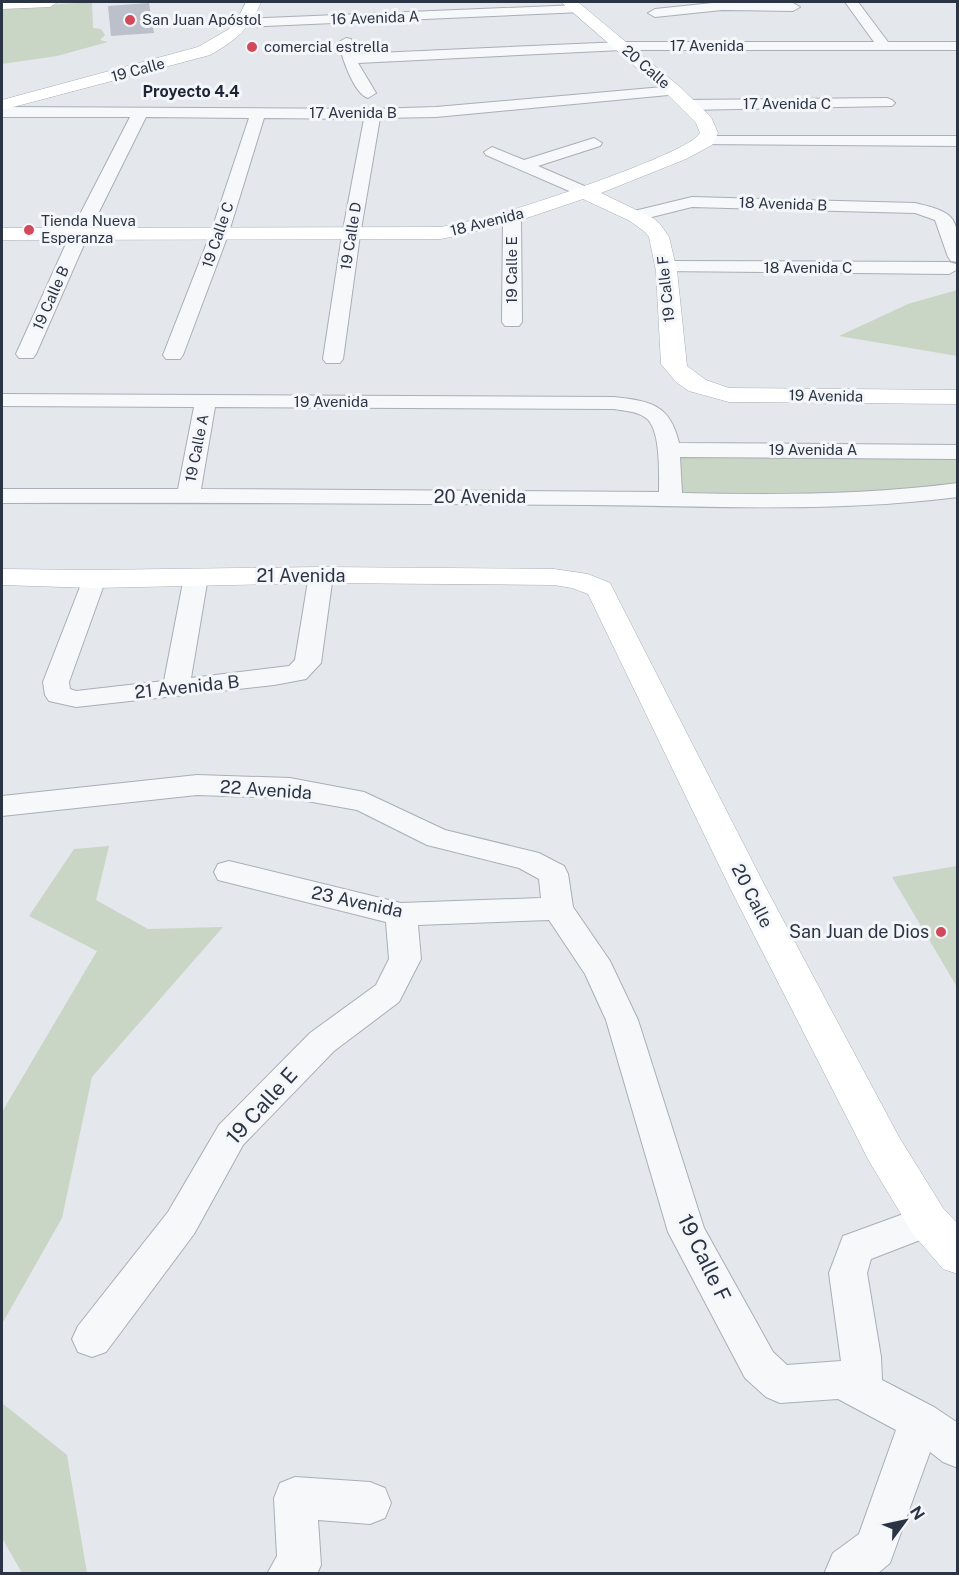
<svg xmlns="http://www.w3.org/2000/svg" width="959" height="1575" font-family="'Public Sans',sans-serif">
  <rect width="100%" height="100%" fill="#e4e7ec"/>
  <path fill="#c9d6c5" d="M92,2L93,28L101,29L105,35L100,40L108,42L57,56L2,64V8Z
    M957,290V356L839,336L908,304Z
    M668,450L957,452V490L671,499Z
    M109,846L96,900L148,929L223,927L92,1077L62,1218L2,1324V1112L97,951L29,916L74,849Z
    M957,866H958L957,987L892,877Z
    M2,1403L67,1455L87,1573H22L2,1538Z"/>
  <path fill="#bbc0ca" d="M149,3L154,33L111,36L108,6Z"/>
  <g fill="none" stroke-linecap="round" stroke-linejoin="round">
    <g stroke="#a9aeb7" stroke-width="2">
      <path id="street" d="M722,2L793,3L800,7L793,11L722,10L655,17L648,13L655,9Z
        M845,2H858L888,42H958V50H622L358,63L376,93L368,98C354,94 341,56 339,42L346,38L351,39L355,54L622,42H874Z
        M578,5L585,9L583,12L245,27L238,23L245,19Z
        M674,86L682,91L679,94L436,117L380,118L360,235L343,359L340,363H326L323,359L342,235L364,119L264,118L228,235L183,355L180,359H166L163,355L210,235L249,118L146,117L93,224L36,354L33,358H19L16,354L75,224L130,117H2V107L373,109L436,107Z
        M887,98L892,100L895,103L892,106L687,110L679,105L687,100Z
        M705,136H958V146L699,144L697,141Z
        M594,138L602,143L600,146L538,166L589,188L592,192L589,196L583,197L486,155L484,152L492,147L524,160Z
        M692,197L915,203C959,213 958,219 958,262L951,261L948,257L935,220L915,213L692,207L636,221L630,220L627,216L630,212Z
        M512,213L518,214L521,218L522,322L519,326H505L502,322L503,218L506,214Z
        M667,261L949,262L956,264L958,269L949,274L660,271L658,267L660,263Z
        M2,394L614,397C650,401 670,404 679,443L958,445V459L680,457L682,493C775,495 866,495 958,483V497C834,513 712,506 588,505C393,504 197,502 2,503V489H178L194,407L2,406ZM215,407L614,409C625,411 637,411 646,418C661,429 659,474 659,492L201,489Z
        M321,568L330,570L333,575L321,663L306,679L274,685L76,707L49,701L45,695L43,682L85,574L94,572L103,574L106,579L69,682L70,689L76,691L164,681L184,577L187,572L196,570L205,572L208,577L191,678L289,666L295,660L309,575L312,570Z
        M197,775L290,778L364,792L445,830L539,853L564,866L568,874L573,907L610,961L638,1020L704,1228L773,1352L787,1365L841,1361L829,1273L843,1236L928,1205L941,1210L946,1221L941,1232L871,1259L867,1273L881,1357L882,1380L934,1407L958,1423V1468L943,1462L930,1452L890,1563L877,1574H824L833,1553L859,1534L896,1430L838,1399L780,1403L766,1397L745,1378L668,1232L606,1020L585,974L549,920L418,925L421,959L399,1002L334,1051L243,1145L194,1234L106,1352L92,1357L78,1352L72,1339L78,1326L168,1212L219,1125L310,1033L376,985L389,959L386,922L218,880L214,872L218,864L229,861L401,903L541,898L539,879L519,868L427,845L357,810L290,798L197,795L2,816V796Z
        M295,1477L370,1482L385,1488L391,1503L385,1518L370,1524L318,1520L321,1565L317,1574H267L277,1556L274,1498L280,1483Z"/>
    </g>
    <g stroke="#a9aeb7" stroke-width="1">
      <path id="secondary" d="M2,2H58L50,7L2,9Z
        M246,2H261C250,29 235,41 210,55L2,110V100L198,47L229,29L237,20Z
        M561,2H578L680,87L711,117L718,133L712,145L686,159L601,193L653,218L660,224L669,237L677,271L687,366L706,380L729,388L958,390V404L729,402L689,391L676,382L661,364L656,271L649,237L645,232L630,221L583,199L509,224L441,239L2,240V228L441,227C459,223 477,220 495,215C525,207 690,153 700,133L696,123L668,95Z
        M321,567L554,569L588,574L610,583L766,888L899,1137L943,1208L958,1224V1274L943,1269L913,1234L869,1161L730,888L588,594L572,588L554,585L321,583L94,588L2,585V569L94,570Z"/>
    </g>
    <use href="#street" fill="#f7f8fa" fill-rule="evenodd"/>
    <use href="#secondary" fill="#fff" fill-rule="evenodd"/>
  </g>
  <g fill="#d1495b" stroke="#f4f6f9" stroke-width="2">
    <circle cx="130" cy="20" r="6"/>
    <circle cx="252" cy="47" r="6"/>
    <circle cx="29" cy="230" r="6"/>
    <circle cx="941" cy="932" r="6"/>
  </g>
  <g text-anchor="middle" stroke-width="6" stroke-linejoin="round" paint-order="stroke">
    <g font-size="15" fill="#2b3445" stroke="#f4f6f9">
      <text transform="translate(375 18) rotate(-2)" y="5">16 Avenida A</text>
      <text x="707" y="51">17 Avenida</text>
      <text transform="translate(646 67) rotate(41)" y="5">20 Calle</text>
      <text transform="translate(138 70) rotate(-15)" y="5">19 Calle</text>
      <text x="787" y="109">17 Avenida C</text>
      <text x="353" y="118">17 Avenida B</text>
      <text transform="translate(783 204) rotate(2)" y="5">18 Avenida B</text>
      <text transform="translate(487 222) rotate(-14)" y="5">18 Avenida</text>
      <text transform="translate(218 235) rotate(-71)" y="5">19 Calle C</text>
      <text transform="translate(351 236) rotate(-81)" y="5">19 Calle D</text>
      <text x="808" y="273">18 Avenida C</text>
      <text transform="translate(512 270) rotate(-90)" y="5">19 Calle E</text>
      <text transform="translate(666 289) rotate(-96)" y="5">19 Calle F</text>
      <text transform="translate(51 298) rotate(-66)" y="5">19 Calle B</text>
      <text transform="translate(826 396) rotate(1)" y="5">19 Avenida</text>
      <text x="331" y="407">19 Avenida</text>
      <text transform="translate(197 448) rotate(-79)" y="5">19 Calle A</text>
      <text x="813" y="455">19 Avenida A</text>
    </g>
    <g font-size="15" fill="#2b3445" stroke="#f4f6f9" text-anchor="start">
      <text x="142" y="25">San Juan Apóstol</text>
      <text x="264" y="52">comercial estrella</text>
      <text x="41" y="226">Tienda Nueva<tspan x="41" dy="17">Esperanza</tspan></text>
    </g>
    <g font-size="16" font-weight="bold" fill="#1d2536" stroke="#f4f6f9">
      <text x="191" y="97">Proyecto 4.4</text>
    </g>
    <g font-size="18" fill="#2b3445" stroke="#f4f6f9">
      <text x="480" y="503">20 Avenida</text>
      <text x="301" y="582">21 Avenida</text>
      <text transform="translate(187 687) rotate(-6)" y="6">21 Avenida B</text>
      <text transform="translate(266 790) rotate(4)" y="6">22 Avenida</text>
      <text transform="translate(752 896) rotate(63)" y="6">20 Calle</text>
      <text transform="translate(357 902) rotate(12)" y="6">23 Avenida</text>
    </g>
    <g font-size="18" fill="#2b3445" stroke="#f4f6f9" text-anchor="end">
      <text x="929" y="938">San Juan de Dios</text>
    </g>
    <g font-size="21" fill="#2b3445" stroke="#f4f6f9">
      <text transform="translate(262 1106) rotate(-48)" y="7">19 Calle E</text>
      <text transform="translate(704 1258) rotate(64)" y="7">19 Calle F</text>
    </g>
  </g>
  <rect width="959" height="1575" fill="none" stroke="#2b3445" stroke-width="6"/>
  <g transform="translate(905 1521) rotate(57)" stroke="#f4f6f9" stroke-width="4.5" paint-order="stroke">
  <path d="M0-4.5L10 22L0 15L-10 22Z" fill="#2b3445"/>
  <text y="-9" font-size="16" font-weight="bold" text-anchor="middle" fill="#2b3445">N</text>
  </g>
</svg>
